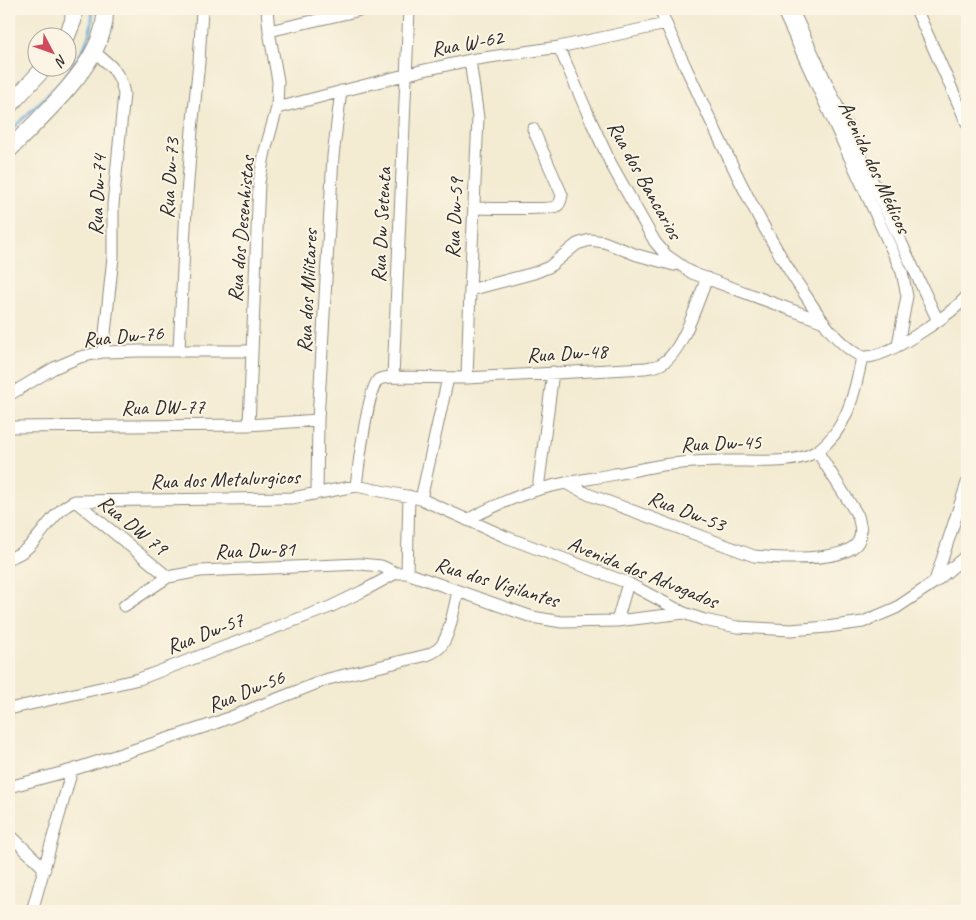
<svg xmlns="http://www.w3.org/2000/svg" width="976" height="920" font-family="Caveat,sans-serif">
  <rect width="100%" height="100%" fill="#fcf5e5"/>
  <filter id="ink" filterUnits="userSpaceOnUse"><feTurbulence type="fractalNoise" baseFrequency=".02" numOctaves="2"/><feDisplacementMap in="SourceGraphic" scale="10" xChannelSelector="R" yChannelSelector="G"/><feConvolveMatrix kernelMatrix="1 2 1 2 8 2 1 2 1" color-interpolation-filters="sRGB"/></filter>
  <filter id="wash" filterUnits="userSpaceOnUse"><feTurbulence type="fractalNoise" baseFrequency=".0096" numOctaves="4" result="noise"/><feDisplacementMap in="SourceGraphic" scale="20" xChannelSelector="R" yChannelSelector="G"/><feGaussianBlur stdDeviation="1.12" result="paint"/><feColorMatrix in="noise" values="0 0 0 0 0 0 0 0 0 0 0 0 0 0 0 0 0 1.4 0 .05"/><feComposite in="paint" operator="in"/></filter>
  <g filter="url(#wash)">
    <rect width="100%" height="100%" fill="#f3ebd2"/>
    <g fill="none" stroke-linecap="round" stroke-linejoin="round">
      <path stroke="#63a9d9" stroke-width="3" d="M9,132C41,100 97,58 92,9"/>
    </g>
  </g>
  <g filter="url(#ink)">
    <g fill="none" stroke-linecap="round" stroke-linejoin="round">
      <g stroke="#8f8b7e" stroke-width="13">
        <path id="street" d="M660,9C672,40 688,71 702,102C734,170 766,238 808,299C823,322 837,344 862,357
          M782,9L902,272L907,296L898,345
          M792,9L938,321
          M916,9L967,123
          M269,31L365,9
          M559,47L591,121L611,164L655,242L666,255L692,273L824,322
          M94,52C111,65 120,72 124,94L113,205V257L103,352
          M277,108L420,71L470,60L559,47L666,24
          M474,208C487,208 552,210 557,206C561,203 561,199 562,195L533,129
          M470,290L534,273L549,267L577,244L590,240L604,242L637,255L674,265
          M179,350L186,207L192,130L199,62L202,9
          M862,357C865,357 870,357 873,356C896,351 952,314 967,296
          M393,377L409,9
          M467,378L470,290L478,118L470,60
          M9,395L54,368L80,357L103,352L140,351H251
          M249,425L259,182L265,151L277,108L278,81L269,31L267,9
          M9,427L249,425L318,420
          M565,483L590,495L754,556C776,558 845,563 858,542C863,534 860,524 858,516L817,451
          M356,486C358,470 368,389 378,380C382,377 388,378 393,377L467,378L645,368C650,367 656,367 661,364C682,354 698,300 707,278
          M538,489L553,372
          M317,493L318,420L333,156L341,91
          M421,499L448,378
          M75,501L168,577
          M467,520C490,508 515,496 540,489C564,482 590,479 615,474C633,471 652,466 671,464C688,462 706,461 724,461C751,460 794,466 817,451C848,429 855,391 862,357
          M9,558C39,550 47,513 75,501L292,498L356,486L421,499L506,537L628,583L684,613L704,620L737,627L791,630L827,627L863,622L896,608L935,582L967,555
          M407,573L409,496
          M935,581L967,483
          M124,606L168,577L200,571L360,564L381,566L396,573
          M617,621L628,583
          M9,709L139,679L330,607L363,591L396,573H407L532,617L562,622L617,621L684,613
          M9,787L72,770L213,724L328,679L427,655C432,653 437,651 441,646C450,635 454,607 458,592
          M9,834L45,869
          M32,911L72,770"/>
      </g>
      <g stroke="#8f8b7e" stroke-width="18">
        <path id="secondary" d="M66,38L73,21L74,9
          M9,106L44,68
          M9,150C40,117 92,73 103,28C105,22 105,15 105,9"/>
      </g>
      <use href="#street" stroke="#fff" stroke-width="11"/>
      <use href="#secondary" stroke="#fff" stroke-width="16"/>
    </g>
  </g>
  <g text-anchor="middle" stroke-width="4" stroke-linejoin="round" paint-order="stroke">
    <g font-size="21" fill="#2b2b2b" stroke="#fcf5e5">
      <text transform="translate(467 43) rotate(-10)" y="7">Rua W-62</text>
      <text transform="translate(875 167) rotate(65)" y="7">Avenida dos Médicos</text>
      <text transform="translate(169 178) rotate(-86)" y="7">Rua Dw-73</text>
      <text transform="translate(645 180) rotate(61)" y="7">Rua dos Bancarios</text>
      <text transform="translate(97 195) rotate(-87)" y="7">Rua Dw-74</text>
      <text transform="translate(454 218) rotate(-87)" y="7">Rua Dw-59</text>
      <text transform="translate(381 225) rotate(-87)" y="7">Rua Dw Setenta</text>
      <text transform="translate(241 229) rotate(-85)" y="7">Rua dos Desenhistas</text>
      <text transform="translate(307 291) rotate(-87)" y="7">Rua dos Militares</text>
      <text transform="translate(123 336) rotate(-5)" y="7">Rua Dw-76</text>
      <text transform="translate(567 353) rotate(-3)" y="7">Rua Dw-48</text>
      <text transform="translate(163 407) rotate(-1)" y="7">Rua DW-77</text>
      <text transform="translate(721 443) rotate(-2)" y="7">Rua Dw-45</text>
      <text transform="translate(225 479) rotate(-2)" y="7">Rua dos Metalurgicos</text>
      <text transform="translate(687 511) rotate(21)" y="7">Rua Dw-53</text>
      <text transform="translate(133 525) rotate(39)" y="7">Rua DW 79</text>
      <text transform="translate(255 550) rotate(-2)" y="7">Rua Dw-81</text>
      <text transform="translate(643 572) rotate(22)" y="7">Avenida dos Advogados</text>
      <text transform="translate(497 582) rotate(17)" y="7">Rua dos Vigilantes</text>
      <text transform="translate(205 633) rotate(-21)" y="7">Rua Dw-57</text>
      <text transform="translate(246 691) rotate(-22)" y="7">Rua Dw-56</text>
    </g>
  </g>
  <rect width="976" height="920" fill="none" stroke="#fcf5e5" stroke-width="30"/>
  <g transform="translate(52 52) rotate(131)"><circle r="24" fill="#fcf5e5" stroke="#a8a49b"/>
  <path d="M0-4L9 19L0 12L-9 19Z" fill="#d1495b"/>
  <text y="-8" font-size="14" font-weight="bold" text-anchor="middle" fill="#2b2b2b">N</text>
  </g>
</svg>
